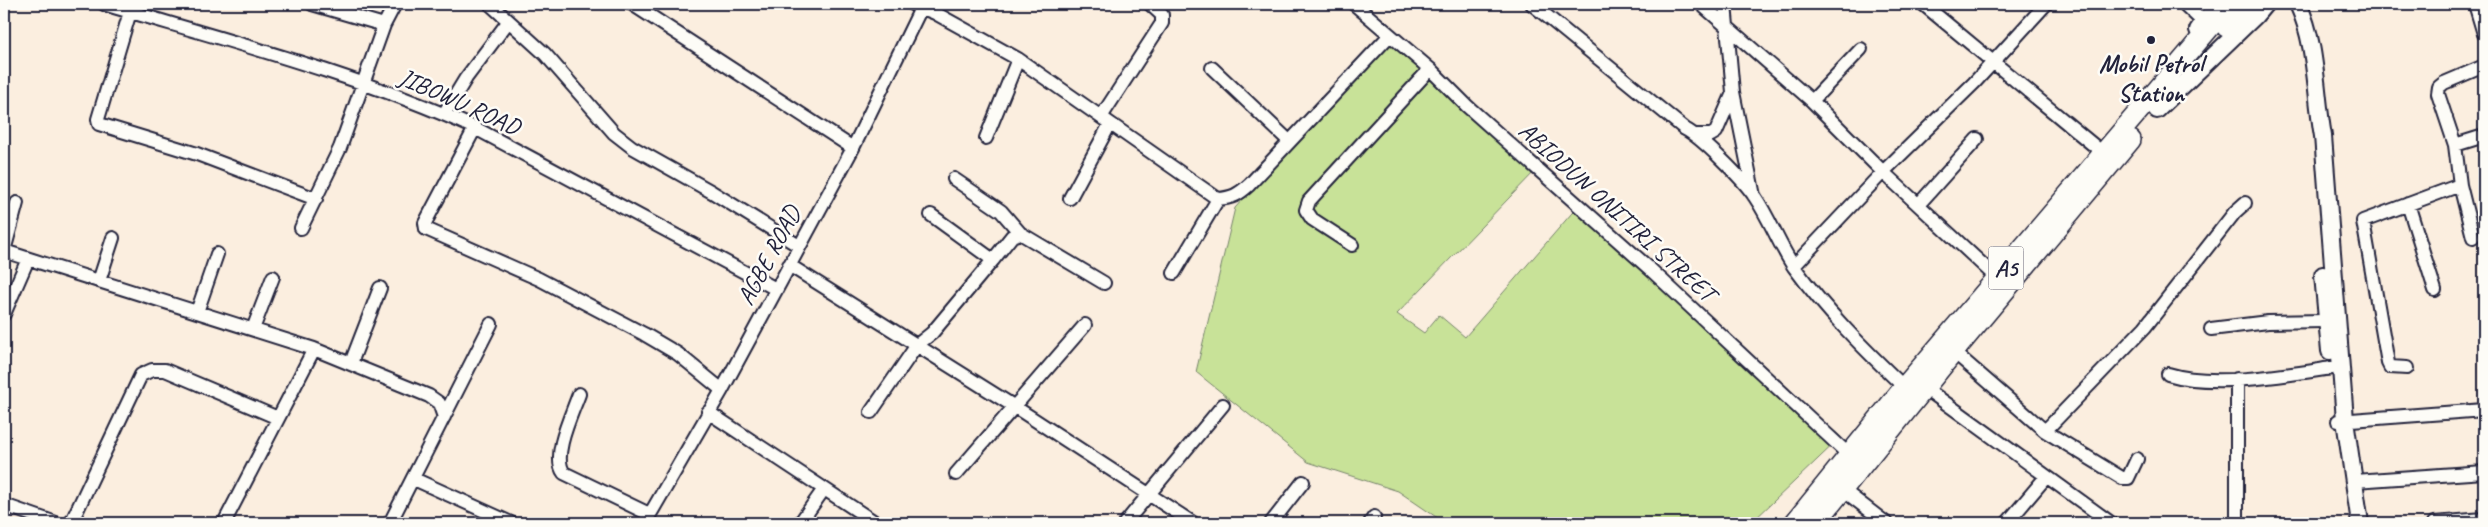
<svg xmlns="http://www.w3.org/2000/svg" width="2488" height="527" font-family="Caveat,sans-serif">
  <rect width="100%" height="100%" fill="#fbeedf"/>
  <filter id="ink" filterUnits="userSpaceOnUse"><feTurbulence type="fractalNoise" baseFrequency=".02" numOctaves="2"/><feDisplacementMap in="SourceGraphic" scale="10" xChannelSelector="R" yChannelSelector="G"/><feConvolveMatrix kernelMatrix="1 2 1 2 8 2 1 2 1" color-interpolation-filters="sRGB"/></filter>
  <g filter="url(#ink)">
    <path fill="#c8e298" stroke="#75826a" d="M1387,37L1537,169L1397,314L1424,333L1439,315L1465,337L1578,206L1841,437L1751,523H1445L1398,491L1308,462L1196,372L1235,208Z"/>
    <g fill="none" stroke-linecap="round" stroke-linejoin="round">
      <g stroke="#22223b" stroke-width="16">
        <path id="minor" d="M104,4C228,41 356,74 475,128L776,289
          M312,4L384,25
          M490,4L545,54L614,133L632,147L712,192L799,246
          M632,4L853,148
          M912,4L935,13L1018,59L1218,199C1232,198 1238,195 1249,185L1390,35
          M1354,4L1430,69L1467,106L1650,269L1849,455
          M1532,4L1685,129C1702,138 1744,180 1755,197C1770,219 1779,245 1794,267C1826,311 1865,350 1904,387
          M1701,4L1812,101L1883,172L1997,278
          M1725,4L1733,92L1754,196
          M1923,4L2103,153
          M2184,4L2203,22
          M2475,4L2484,34
          M130,12L98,119L99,124L197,154L316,199
          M1212,68L1289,141
          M1812,101L1861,49
          M444,114L466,78L508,22
          M1101,117L1162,23V15L1150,4
          M475,128L425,223L426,229L539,279L644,334L678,354L722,390
          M1697,135H1711L1716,132L1733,93
          M986,138L1018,59
          M2455,145L2484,136
          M954,179L1001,211L1020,233
          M1070,198L1110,124
          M1919,204L1977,139
          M2408,204L2435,290
          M301,228L340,148L384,25L395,4
          M2473,237L2460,185L2455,145L2438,94L2439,87L2444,83L2484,66
          M1352,245L1312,219L1306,210L1309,201L1430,69
          M4,251L314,349L429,396L439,403L444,417
          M4,251L17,203
          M993,260L1012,236L1020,233L1104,283
          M789,265L1015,407L1193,523
          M1794,266L1883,172L1974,83L2046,4
          M1174,273L1218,199
          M99,281L113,238
          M197,312L217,254
          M4,314L28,259
          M253,329L273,277
          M2211,329L2268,322L2325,321
          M1954,352L2045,431L2122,478H2128L2137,459
          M351,363L380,288
          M2407,368L2390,367L2388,363L2363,221L2460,185
          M2168,374C2213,388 2286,375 2332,368
          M1925,388L2111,523
          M579,394C572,414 551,456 564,473L649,514
          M708,412L876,523
          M871,412L917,345L932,333L993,260L931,215
          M2338,421L2484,410
          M2045,431L2145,327L2235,212L2245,203
          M956,474L1085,325
          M414,479L511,523
          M2355,481L2484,472
          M1843,490L1886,523
          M4,505L56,523
          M71,523L141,375L152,370H165L278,418
          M224,523L314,349
          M390,523L491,324
          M645,523L722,390L853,148L923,4
          M800,523L824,489
          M1125,523L1223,405
          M1271,523L1303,482
          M1370,523L1374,517
          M2007,523L2046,477
          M2237,523V379
          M2434,523L2484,519"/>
      </g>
      <g stroke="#22223b" stroke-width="20">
        <path id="major" d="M2298,4C2317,45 2315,92 2323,136L2345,420L2360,523
          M2198,30L2217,4
          M2157,110L2255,16L2265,4
          M2323,275L2330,351"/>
      </g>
      <g stroke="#22223b" stroke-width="22">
        <path id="highway" d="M2226,27L2246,4
          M1794,523L1904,387L2230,4
          M1816,523L1954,352L2131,140"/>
      </g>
      <use href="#minor" stroke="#fdfcf7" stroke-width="12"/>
      <use href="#major" stroke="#fdfcf7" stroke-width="16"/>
      <use href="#highway" stroke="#fdfcf7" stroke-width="19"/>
    </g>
  </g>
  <circle fill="#22223b" stroke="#fdfcf7" stroke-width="2" cx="2151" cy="40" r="5"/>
  <g text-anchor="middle" stroke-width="5" stroke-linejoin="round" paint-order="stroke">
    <rect fill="#fdfcf7" stroke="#646373" stroke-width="1" x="1988.5" y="246.5" width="35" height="43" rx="4"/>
    <g font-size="24" font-weight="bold" fill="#22223b">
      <text x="2006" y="276">A5</text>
    </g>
    <g font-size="25" font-weight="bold" fill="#22223b" stroke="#fdfcf7">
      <text x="2151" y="72">Mobil Petrol<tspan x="2151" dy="29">Station</tspan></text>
    </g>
    <g font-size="25" fill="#22223b" stroke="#fdfcf7">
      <text transform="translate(460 101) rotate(24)" y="9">JIBOWU ROAD</text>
      <text transform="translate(1618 211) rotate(42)" y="9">ABIODUN ONITIRI STREET</text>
      <text transform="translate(768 255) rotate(-62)" y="9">AGBE ROAD</text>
    </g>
  </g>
  <rect width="2488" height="527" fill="none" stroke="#fdfcf7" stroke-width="20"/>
  <rect x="10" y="10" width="2468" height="507" fill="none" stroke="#22223b" stroke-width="2" filter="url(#ink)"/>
</svg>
